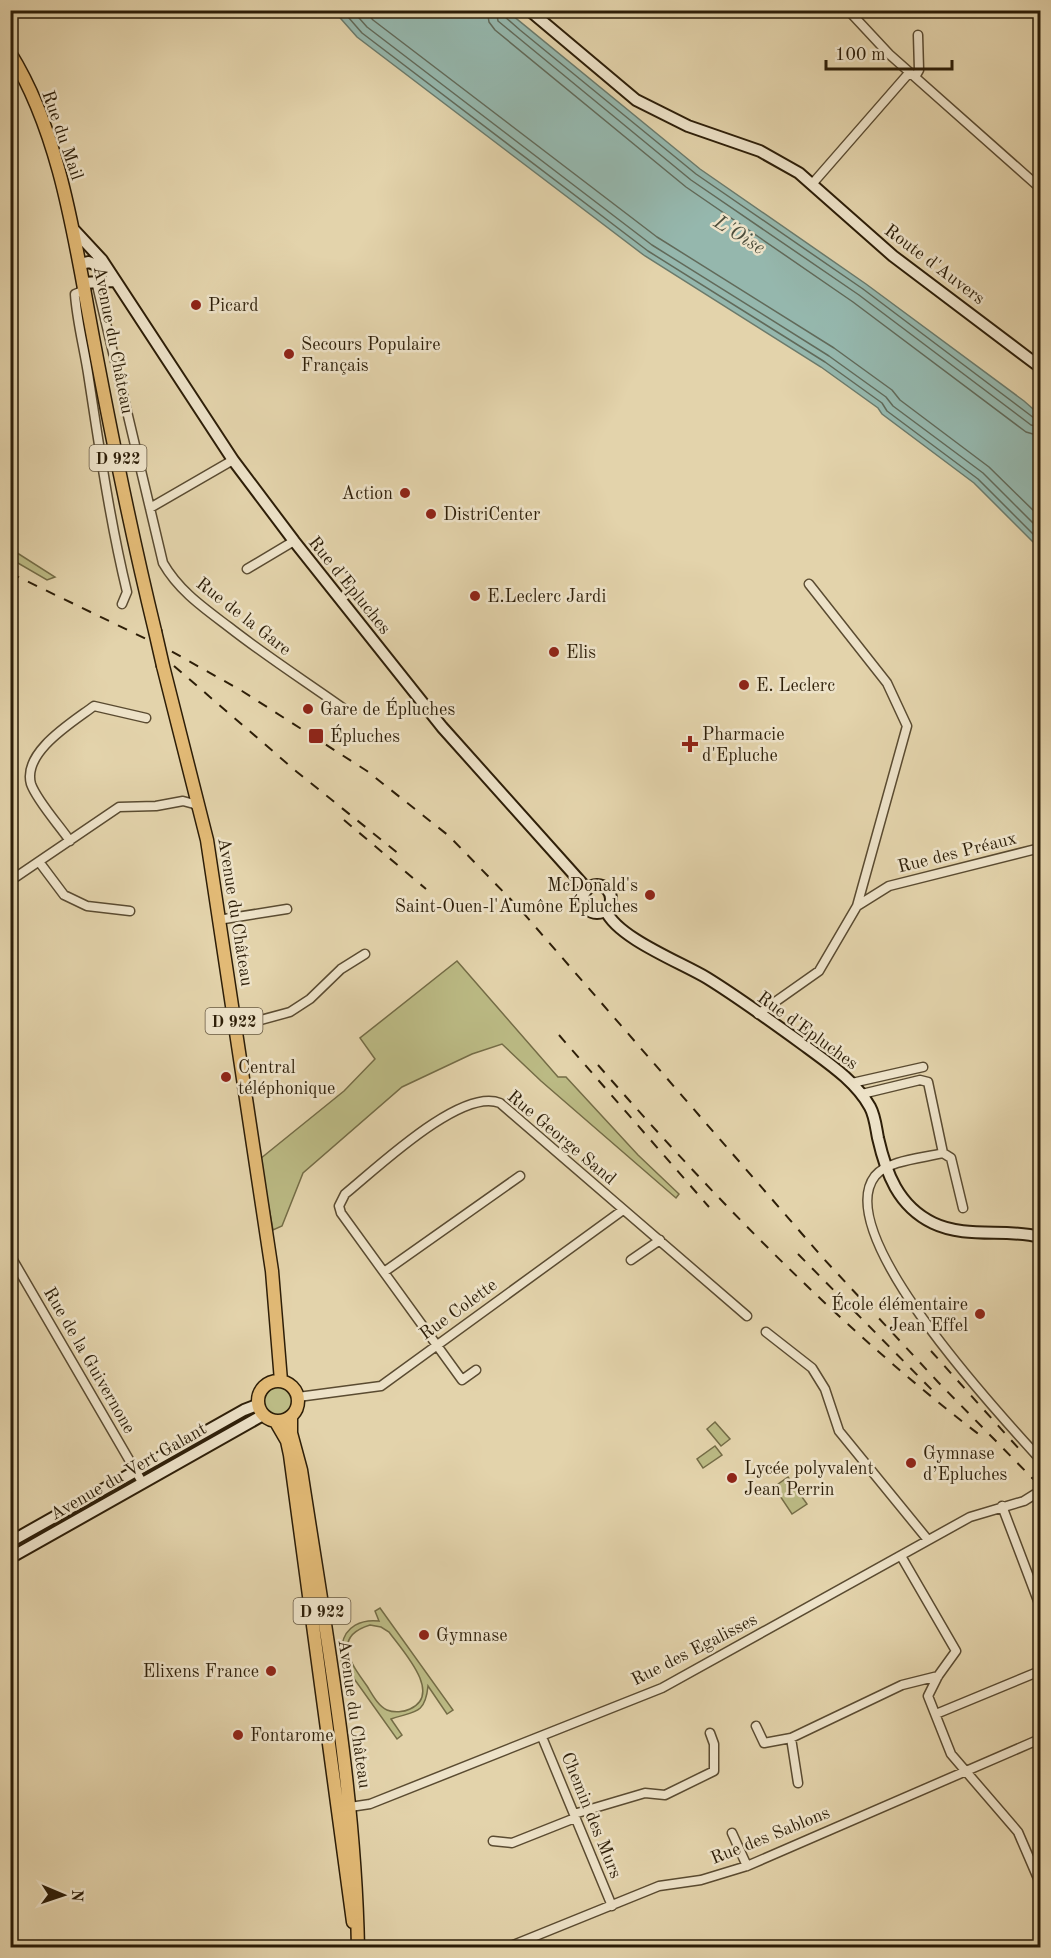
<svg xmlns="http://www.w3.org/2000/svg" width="1051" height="1958" font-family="'Old Standard TT',serif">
  <rect width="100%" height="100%" fill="#e3d3ab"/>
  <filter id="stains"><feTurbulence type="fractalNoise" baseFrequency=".00333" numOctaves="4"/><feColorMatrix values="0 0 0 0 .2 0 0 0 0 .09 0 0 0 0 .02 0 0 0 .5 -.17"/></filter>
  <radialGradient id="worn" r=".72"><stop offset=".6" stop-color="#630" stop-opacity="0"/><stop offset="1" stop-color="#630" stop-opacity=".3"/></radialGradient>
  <path fill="#bbba84" stroke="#746c46" stroke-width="1.5" fill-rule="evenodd" d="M11,549L55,577L47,580L11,559Z
    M457,961L558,1077H566L638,1155L679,1194L676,1198L541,1081L502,1044L472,1054L402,1087L303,1173L282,1226L273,1230L260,1159L344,1091L375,1059L360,1038Z
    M263 1401a15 15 0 1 1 30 0a15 15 0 1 1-30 0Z
    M715,1422L730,1439L721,1446L707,1429Z
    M715,1446L722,1455L703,1468L697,1459Z
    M788,1477L807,1504L792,1514L774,1487Z
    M380,1608L453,1710L447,1714L428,1686C425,1716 413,1711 391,1719L402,1735L397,1739L340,1659C344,1654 341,1652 342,1645C345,1626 362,1619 379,1621L375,1611ZM370,1625L381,1627L389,1632C401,1649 444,1694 410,1709C404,1712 394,1713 387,1710C378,1706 372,1694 367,1686C351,1664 331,1637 370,1625Z"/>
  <path fill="#95b7ad" stroke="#6b7a6b" stroke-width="1.5" d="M334,11H507L700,169L866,284L1024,401L1040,415V549L974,483L882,414L878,408L821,367L645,256L357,37Z"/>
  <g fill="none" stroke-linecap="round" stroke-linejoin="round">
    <path stroke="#616a5a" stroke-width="1.5" d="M342,10L362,33L648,251L825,362L882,403L887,411L978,479L1040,541
      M352,10L367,27L652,245L829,356L886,397L893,406L983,473L1040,530
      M364,10L373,20L657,237L834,348L892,390L900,400L989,467L1040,517
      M487,10L489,22L495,30L686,187L853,302L1026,432L1040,436
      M496,10L498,21L515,35L691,180L859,295L1031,425L1040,427
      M503,10L505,17L520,30L696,174L863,289L1034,418L1040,420"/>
    <g stroke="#5a4b31" stroke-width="11">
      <path id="street" d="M848,10L889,54L1040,188
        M915,77L919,70L918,35
        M813,183L909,73
        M96,281L163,563C179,591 204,608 229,627C266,656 305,681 343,708
        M85,290L75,294C77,323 85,351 89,380C100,451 110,522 127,592L122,604
        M150,508L233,460
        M247,569L294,541
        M809,584L887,683L907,726L857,906
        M70,841C60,826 37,801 31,784C22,752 73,722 94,706L146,718
        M40,863L64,895L87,906L130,911
        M10,881L119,807L156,806L183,801L194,804L200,809
        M218,920L287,909
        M758,1014L819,971L857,906L889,886L1040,848
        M235,1027L290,1012L310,999L341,969L365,954
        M852,1083L923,1067
        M862,1094L920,1080L928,1082L943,1153C924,1158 888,1160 875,1176C830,1234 1001,1416 1040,1459
        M943,1153L951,1158L963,1208
        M10,1255L142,1482
        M631,1260L660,1240
        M384,1272L520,1176
        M766,1332L812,1368L825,1389L839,1431L928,1540
        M476,1370L462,1380L341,1213L339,1206L345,1194C376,1169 461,1087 500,1103L747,1316
        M298,1397L381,1386L623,1210
        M1002,1506L1040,1606
        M901,1556L956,1651L938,1676L928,1696L951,1754L1018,1832L1040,1883
        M936,1714L1040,1671
        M756,1726L764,1743L791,1738L902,1685L938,1676
        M542,1737L612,1906
        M791,1738L798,1783
        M350,1807L370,1804L662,1688L970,1517L1024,1501L1040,1491
        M574,1814L645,1793L665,1795L714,1771V1744L710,1733
        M732,1833L747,1866
        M493,1841L512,1843L575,1818
        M506,1948L659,1886L701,1880L747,1866L1040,1739"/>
    </g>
    <g stroke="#2d1e08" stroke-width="14">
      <path id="secondary" d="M529,10L636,100L688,126L760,151L799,173L893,256L1040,367
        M75,231L102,260L233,460L294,541L442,727L587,889
        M80,264L89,262L106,269
        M84,283L113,281
        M583 899a14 14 0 1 1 28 0a14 14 0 1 1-28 0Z
        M606,911C618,938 680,962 707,978C741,999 775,1024 808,1048C831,1065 856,1082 870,1107C875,1116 876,1128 878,1138C886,1173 898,1206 933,1223C966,1239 1006,1228 1040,1237
        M10,1542L244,1410L257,1405
        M10,1558L263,1415"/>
    </g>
    <g stroke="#2d1e08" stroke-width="15">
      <path id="primary" d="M10,53C56,127 72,222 87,305C107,414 129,524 155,631
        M163,666L207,840L272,1271L281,1381
        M258 1401a20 20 0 1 1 40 0a20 20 0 1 1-40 0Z
        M291,1417V1433L301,1470C325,1628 355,1787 358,1948
        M276,1422L287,1441L290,1455L353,1922"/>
    </g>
    <use href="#street" stroke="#ede2c8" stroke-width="8"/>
    <use href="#secondary" stroke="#ede2c8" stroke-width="10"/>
    <use href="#primary" stroke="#e2ba76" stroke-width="12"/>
    <path stroke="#2d1e08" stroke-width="2" stroke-dasharray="10 10" stroke-linecap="butt" d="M10,573L171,651L242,691L367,771L449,836L519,908L823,1258L938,1382L1040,1486
      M174,666L297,772L404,858
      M344,820L426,889
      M559,1035L709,1207
      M598,1065C715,1199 840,1328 981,1436
      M798,1254L934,1392
      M931,1351L1020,1450"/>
    <g stroke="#2d1e08" stroke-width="15" stroke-linecap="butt">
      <path id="primary-bridge" d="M155,631L163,666"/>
    </g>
    <use href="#primary-bridge" stroke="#e2ba76" stroke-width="12"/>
  </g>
  <g fill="#8f2418" stroke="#ede2c8" stroke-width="2">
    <circle cx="196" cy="305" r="6"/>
    <circle cx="289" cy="354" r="6"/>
    <circle cx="405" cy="493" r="6"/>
    <circle cx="431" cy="514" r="6"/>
    <circle cx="475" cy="596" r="6"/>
    <circle cx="554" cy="652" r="6"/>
    <circle cx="744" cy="685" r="6"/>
    <circle cx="308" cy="709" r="6"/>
    <rect x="308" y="728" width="16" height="16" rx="3"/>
    <path d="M687 735h6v6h6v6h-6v6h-6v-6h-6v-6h6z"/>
    <circle cx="650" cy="895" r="6"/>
    <circle cx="226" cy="1077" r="6"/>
    <circle cx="980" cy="1314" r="6"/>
    <circle cx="911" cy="1463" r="6"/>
    <circle cx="732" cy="1478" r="6"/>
    <circle cx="424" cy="1635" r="6"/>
    <circle cx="271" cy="1671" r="6"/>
    <circle cx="238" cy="1735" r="6"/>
  </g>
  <g text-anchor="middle" stroke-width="5" stroke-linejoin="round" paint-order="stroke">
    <g fill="#ede2c8" stroke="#675942" stroke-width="1.5">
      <rect x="89.5" y="445" width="57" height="26" rx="4.5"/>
      <rect x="205.5" y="1008" width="57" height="26" rx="4.5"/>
      <rect x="293.5" y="1598" width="57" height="26" rx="4.5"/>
    </g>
    <g font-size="16" font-weight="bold" fill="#2d1e08">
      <text x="118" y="464">D 922</text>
      <text x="234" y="1027">D 922</text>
      <text x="322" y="1617">D 922</text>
    </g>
    <g font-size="18" fill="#2d1e08" stroke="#ede2c8">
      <text transform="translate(63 135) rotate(71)" y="6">Rue du Mail</text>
      <text transform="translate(935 264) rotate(37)" y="6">Route d'Auvers</text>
      <text transform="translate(114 340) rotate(79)" y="6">Avenue du Château</text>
      <text transform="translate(350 585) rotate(51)" y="6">Rue d'Epluches</text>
      <text transform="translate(244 616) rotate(38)" y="6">Rue de la Gare</text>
      <text transform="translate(957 852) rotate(-14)" y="6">Rue des Préaux</text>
      <text transform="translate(236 912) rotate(81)" y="6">Avenue du Château</text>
      <text transform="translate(808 1030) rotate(36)" y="6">Rue d'Epluches</text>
      <text transform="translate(562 1137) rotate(40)" y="6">Rue George Sand</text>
      <text transform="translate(458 1309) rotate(-36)" y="6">Rue Colette</text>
      <text transform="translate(90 1360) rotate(60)" y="6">Rue de la Guivernone</text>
      <text transform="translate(128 1471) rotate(-30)" y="6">Avenue du Vert Galant</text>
      <text transform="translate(694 1649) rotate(-27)" y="6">Rue des Egalisses</text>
      <text transform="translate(355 1714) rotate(82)" y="6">Avenue du Château</text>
      <text transform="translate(592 1815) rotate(68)" y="6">Chemin des Murs</text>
      <text transform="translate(770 1835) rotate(-22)" y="6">Rue des Sablons</text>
    </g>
    <g font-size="18" fill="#2d1e08" stroke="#ede2c8" text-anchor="start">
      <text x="208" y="311">Picard</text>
      <text x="301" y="350">Secours Populaire<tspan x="301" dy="21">Français</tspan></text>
      <text x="393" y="499" text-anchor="end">Action</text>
      <text x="443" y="520">DistriCenter</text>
      <text x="487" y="602">E.Leclerc Jardi</text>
      <text x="566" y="658">Elis</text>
      <text x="756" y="691">E. Leclerc</text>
      <text x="320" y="715">Gare de Épluches</text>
      <text x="702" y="740">Pharmacie<tspan x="702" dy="21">d'Epluche</tspan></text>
      <text x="330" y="742">Épluches</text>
      <text x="638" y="891" text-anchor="end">McDonald's<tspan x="638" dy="21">Saint-Ouen-l'Aumône Épluches</tspan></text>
      <text x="238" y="1073">Central<tspan x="238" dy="21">téléphonique</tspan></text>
      <text x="968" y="1310" text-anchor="end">École élémentaire<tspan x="968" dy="21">Jean Effel</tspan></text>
      <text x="923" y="1459">Gymnase<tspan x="923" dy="21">d’Epluches</tspan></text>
      <text x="744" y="1474">Lycée polyvalent<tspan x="744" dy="21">Jean Perrin</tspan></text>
      <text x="436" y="1641">Gymnase</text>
      <text x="259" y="1677" text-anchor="end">Elixens France</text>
      <text x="250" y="1741">Fontarome</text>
    </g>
    <g font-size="20" font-style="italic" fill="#4c4c3a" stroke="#ede2c8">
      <text transform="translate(740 234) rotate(32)" y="7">L'Oise</text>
    </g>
  </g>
  <rect width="1051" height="1958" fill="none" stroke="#e3d3ab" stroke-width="36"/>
  <rect x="12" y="12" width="1027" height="1934" fill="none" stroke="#2d1e08" stroke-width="3"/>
  <rect x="18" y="18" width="1015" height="1922" fill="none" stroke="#2d1e08" stroke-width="1.5"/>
  <g transform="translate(63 1895) rotate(92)" stroke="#ede2c8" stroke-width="4.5" paint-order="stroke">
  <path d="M0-4.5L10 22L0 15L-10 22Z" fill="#2d1e08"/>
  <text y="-9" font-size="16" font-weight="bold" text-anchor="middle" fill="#2d1e08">N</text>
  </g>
  <path d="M826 60v9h126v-9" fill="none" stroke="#2d1e08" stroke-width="3"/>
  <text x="835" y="60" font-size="18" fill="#2d1e08" stroke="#ede2c8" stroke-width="4.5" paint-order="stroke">100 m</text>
  <rect width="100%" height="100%" filter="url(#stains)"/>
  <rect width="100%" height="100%" fill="url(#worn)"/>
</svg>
